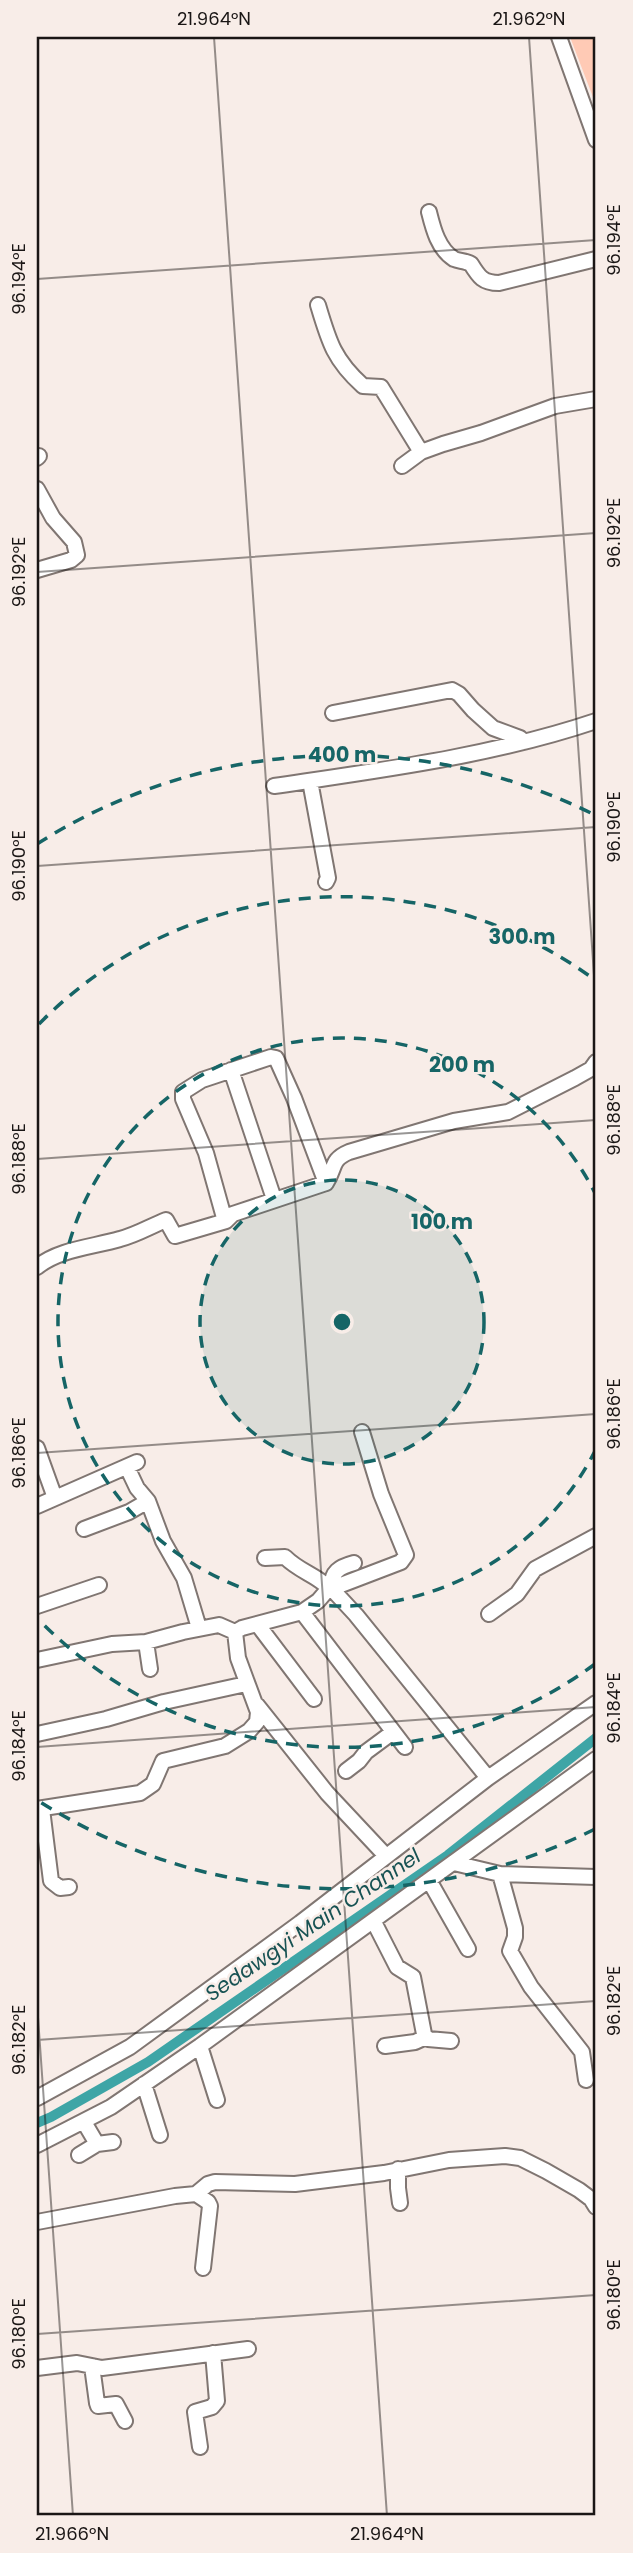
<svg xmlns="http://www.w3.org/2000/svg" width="633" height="2553" font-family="Poppins,sans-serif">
  <rect width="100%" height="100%" fill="#f8ede8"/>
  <path fill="#ffcab5" d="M570,37H596V105Z"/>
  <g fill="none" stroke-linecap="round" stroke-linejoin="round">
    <path stroke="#3ea5a6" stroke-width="10" d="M37,2123L51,2117L148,2062L448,1855L596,1738"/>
    <g stroke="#807672" stroke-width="18">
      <path id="minor" d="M559,37L596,140
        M429,212C433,228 438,249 454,259C459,261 466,261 471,264C479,277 483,283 499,283L596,259
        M318,305C329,342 334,360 363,386L381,387L421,452
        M37,458L39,456
        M402,466L421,452L443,444L481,433L555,406L596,399
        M37,489L53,518L74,542L77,555L71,560L37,570
        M333,713L452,690L459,694L473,710L493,728L520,738L524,742
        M310,781L328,878L326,882
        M274,786C382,770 492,756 596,721
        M231,1070L274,1199
        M233,1214L226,1216L223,1214L206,1153L183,1099V1092L202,1080L271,1057L276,1058L294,1098L326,1183
        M37,1267C59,1249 93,1247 120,1239C136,1235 151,1226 166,1220L175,1236L226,1221L233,1214L326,1183C336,1168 330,1160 349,1152L454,1121L508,1112L575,1078L591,1069L596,1062
        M37,1448L55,1498
        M127,1467L137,1488L148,1501L163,1541L184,1578L199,1628
        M37,1506L137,1462
        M84,1529L129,1512L148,1501
        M265,1558L285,1557C300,1572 315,1574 329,1588
        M332,1587C331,1572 339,1567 354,1563
        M333,1588L401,1562L406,1555L381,1494L362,1432
        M37,1606L99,1585
        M302,1612L405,1747
        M489,1614L517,1594L535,1569L596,1536
        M258,1625L314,1699
        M146,1642L150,1669
        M37,1660L112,1644L146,1642L183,1632L219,1625L235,1632
        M257,1705L327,1793L386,1856
        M37,1734L106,1719L164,1702L246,1684
        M346,1771L359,1761L366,1752L393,1732
        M37,1809L140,1793L153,1784L163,1761L225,1746L249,1731L257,1722L258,1712L238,1658L235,1632L242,1628L302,1612L318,1601L330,1587L356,1615L488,1778
        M42,1809L51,1881L60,1888L69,1887
        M454,1863L500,1874L596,1877
        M500,1874L515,1928V1937L510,1951L531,1987L582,2052L586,2080
        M430,1882L468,1949
        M374,1922L397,1967L413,1977L424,2034L428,2039L451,2041
        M200,2046L217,2100
        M385,2046L415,2042L426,2037
        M144,2084L160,2135
        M37,2098L130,2047L300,1923L488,1778L596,1703
        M97,2144L113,2142
        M37,2145L111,2107L200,2046L596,1759
        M79,2155L97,2144L84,2122
        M398,2169V2188L400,2203
        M196,2194L208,2202L210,2206L203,2268
        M37,2222L175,2196L196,2194L208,2184L215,2182L295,2184L384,2173L449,2160L505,2156L520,2158L546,2171L579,2190L591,2199L596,2207
        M92,2366L97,2403L98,2406L116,2404L125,2421
        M37,2368L77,2363L102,2368L248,2349
        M200,2447L195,2412L212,2407L217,2401L213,2353"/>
    </g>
    <use href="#minor" stroke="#fff" stroke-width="14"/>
  </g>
  <path fill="none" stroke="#1a1615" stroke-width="2" stroke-opacity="0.45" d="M214,37L387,2516M529,37L596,1004M37,279L596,240M37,572L596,533M37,866L596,827M37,1159L596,1120M37,1453L596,1414M37,1747L596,1707M37,2003L73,2516M37,2040L596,2001M37,2334L596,2295"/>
  <circle cx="342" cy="1322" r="142" fill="#166566" fill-opacity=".12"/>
  <g fill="none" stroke="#166566" stroke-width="3.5" stroke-dasharray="12 9">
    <circle cx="342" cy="1322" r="142"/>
    <path d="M596 1449A284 284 0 1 1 596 1195"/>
    <path d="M595 1664A425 425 0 0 1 39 1620M39 1024A425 425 0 0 1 595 980"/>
    <path d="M595 1829A567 567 0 0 1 37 1800M37 844A567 567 0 0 1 595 815"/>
  </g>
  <g text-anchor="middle" stroke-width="5" stroke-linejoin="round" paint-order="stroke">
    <g font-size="21" font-style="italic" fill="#175253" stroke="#f8ede8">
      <text transform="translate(313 1925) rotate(-34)" y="7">Sedawgyi Main Channel</text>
    </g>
  </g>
  <circle cx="342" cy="1322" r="10" fill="#166566" stroke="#f8ede8" stroke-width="3.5"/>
  <g font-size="21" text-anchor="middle" font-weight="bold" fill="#166566" stroke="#f8ede8" stroke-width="5" stroke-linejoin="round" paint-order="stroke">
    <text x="342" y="762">400 m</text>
    <text x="522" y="944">300 m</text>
    <text x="462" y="1072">200 m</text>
    <text x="442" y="1229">100 m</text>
  </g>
  <rect width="633" height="2553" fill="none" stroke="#f8ede8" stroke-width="77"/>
  <rect x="38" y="38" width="556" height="2476" fill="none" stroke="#1a1615" stroke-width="2.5"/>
  <g font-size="18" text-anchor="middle" fill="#1a1615">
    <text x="214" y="25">21.964°N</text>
    <text x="529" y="25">21.962°N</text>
    <text transform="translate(614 240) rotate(-90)" y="6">96.194°E</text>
    <text transform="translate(19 279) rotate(-90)" y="6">96.194°E</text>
    <text transform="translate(614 533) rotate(-90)" y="6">96.192°E</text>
    <text transform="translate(19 572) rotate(-90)" y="6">96.192°E</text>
    <text transform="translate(614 827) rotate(-90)" y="6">96.190°E</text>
    <text transform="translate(19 866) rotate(-90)" y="6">96.190°E</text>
    <text transform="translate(614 1120) rotate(-90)" y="6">96.188°E</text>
    <text transform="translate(19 1159) rotate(-90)" y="6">96.188°E</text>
    <text transform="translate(614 1414) rotate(-90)" y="6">96.186°E</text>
    <text transform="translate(19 1453) rotate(-90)" y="6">96.186°E</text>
    <text transform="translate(614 1708) rotate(-90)" y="6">96.184°E</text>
    <text transform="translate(19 1746) rotate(-90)" y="6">96.184°E</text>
    <text transform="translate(614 2001) rotate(-90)" y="6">96.182°E</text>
    <text transform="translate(19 2040) rotate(-90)" y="6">96.182°E</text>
    <text transform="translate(614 2295) rotate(-90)" y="6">96.180°E</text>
    <text transform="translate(19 2334) rotate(-90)" y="6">96.180°E</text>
    <text x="72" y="2540">21.966°N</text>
    <text x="387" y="2540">21.964°N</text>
  </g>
</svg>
